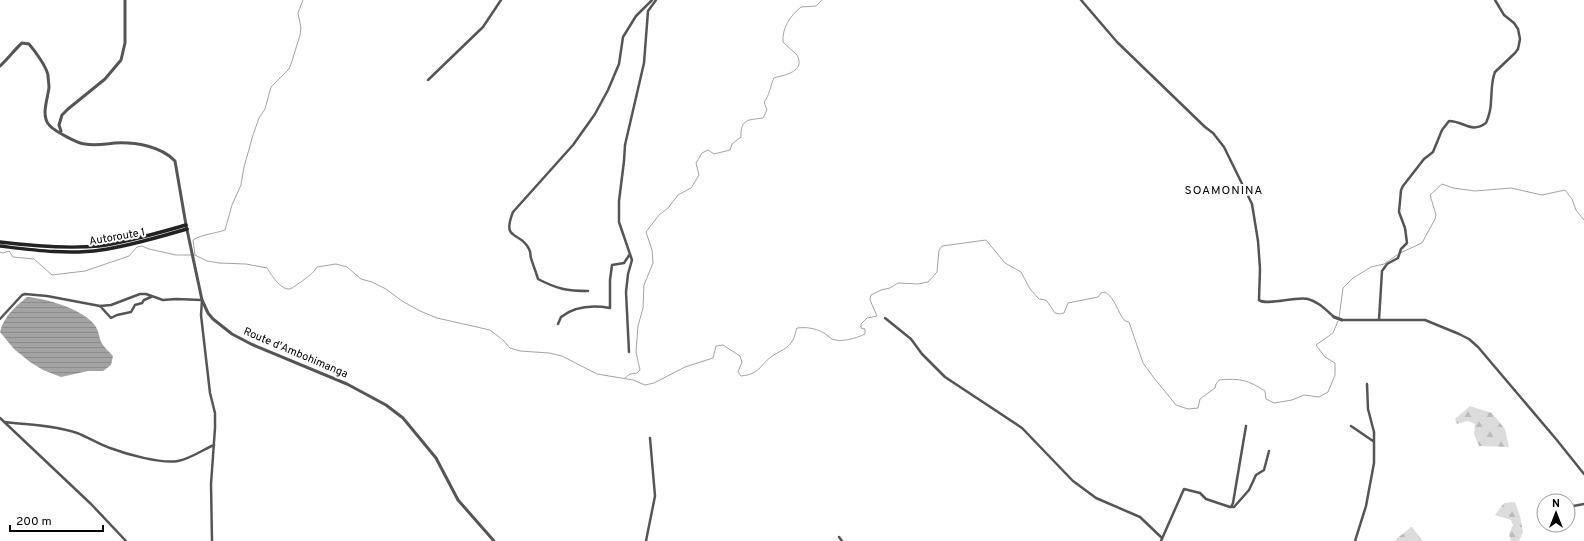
<svg xmlns="http://www.w3.org/2000/svg" width="1584" height="541" font-family="Overpass,sans-serif">
  <defs>
    <pattern id="forest-firs" width="22" height="20" patternUnits="userSpaceOnUse"><rect width="22" height="20" fill="#dcdcdc"/><path d="M5 1l3.5 6h-7zM16 11l3.5 6h-7z" fill="#bbb"/></pattern>
    <pattern id="water-rules" width="6" height="5" patternUnits="userSpaceOnUse"><rect width="6" height="5" fill="#a3a3a3"/><path d="M0 2.5h6" fill="none" stroke="#8b8b8b"/></pattern>
  </defs>
  <rect width="100%" height="100%" fill="#fff"/>
  <path fill="url(#forest-firs)" d="M1470,406L1492,413L1505,429L1509,447L1479,446L1474,434L1475,424L1468,421L1457,424L1455,419Z
    M1515,502L1520,516L1523,532L1519,541H1511L1509,534L1513,525L1511,520L1495,515L1504,503Z
    M1412,527L1423,541H1394L1411,527Z"/>
  <path fill="url(#water-rules)" d="M27,297C46,298 86,310 96,327C99,332 99,337 101,342C104,347 109,352 113,356L111,365L103,371H88L61,377L43,370L30,362L14,349L0,332C4,316 15,307 27,297Z"/>
  <g fill="none" stroke-linecap="round" stroke-linejoin="round">
    <path stroke="#a3a3a3" stroke-width="1" d="M0,252L3,253L9,251L13,257L34,259L52,275L85,271L129,256L137,247L142,246L149,249L176,255H195L207,261L219,263L246,264L267,268C271,274 280,290 290,289C293,288 297,284 301,282C307,277 313,274 317,267L336,264L347,267L361,279L372,282L386,289L402,301L420,311L437,318L490,330L503,340L510,348L520,351L549,353L562,356L597,374L633,380L645,385L654,383L685,367L713,358L716,346L723,345L740,356L742,362L738,372L741,376C760,374 759,366 771,357C779,351 788,349 793,340C795,337 795,332 797,328C807,327 815,328 824,333C827,335 829,337 832,339C841,343 857,338 865,334V329L861,328V324L867,318L877,316L870,300L871,295L881,290L890,288L898,283L918,284L928,282L937,272L939,250L942,246L986,240L1005,263L1021,272L1030,289L1039,299L1046,300L1049,304L1055,313L1060,314L1064,313L1068,303L1098,297L1101,293L1105,292C1116,299 1117,312 1125,321L1129,322L1143,363L1154,378L1176,405L1188,409L1198,408L1200,399L1215,388L1216,384L1219,380C1240,378 1248,380 1265,391L1266,399L1274,403L1292,400L1304,395L1319,397L1328,392L1335,375V363L1325,357L1316,345L1333,333L1338,321
      M1400,253L1422,243L1435,219L1436,215L1430,195L1442,184L1453,188L1475,191L1511,188L1542,195L1565,190L1572,199L1576,210L1584,220
      M195,255L193,240C202,234 214,234 225,230L232,205L241,185L244,167L253,135L259,118L265,109L271,87L289,69L292,61L300,35L301,28L298,13L303,0
      M1339,318L1343,288L1353,278L1371,267L1384,264L1397,255
      M625,378L630,374L637,373L640,370L636,352L638,326L643,308L644,285L653,263L652,250L646,232L659,215L668,208L678,195L691,188L699,175L696,163L702,153L708,150L714,154L730,150L732,144L741,137C740,118 750,120 763,118L767,110L764,102C770,95 770,86 774,78C784,75 806,72 797,55L783,42C782,28 790,16 801,7L816,6L822,0"/>
    <path stroke="#555" stroke-width="2.5" d="M1081,0L1117,42L1205,127L1213,133L1224,147L1252,204L1258,241L1260,269L1259,300C1265,306 1297,296 1308,299C1319,302 1326,310 1334,317
      M428,80L483,27L501,0
      M588,291C567,291 557,289 538,279C536,272 533,265 531,258C530,255 531,252 529,249C521,231 501,242 513,212L573,145L595,114L608,90L619,64L623,37L636,16L652,0
      M100,306L111,318L117,315L131,312L135,305L142,303L144,300L151,297
      M885,318L911,339L922,354L945,377L1022,428L1073,481L1096,498L1140,517L1162,538
      M0,319L22,295L25,294L47,296L100,306L111,305L140,294H146L163,300L176,299L202,300L201,315L210,393L215,413V428L211,484L212,541
      M1342,320H1425L1459,334L1469,339L1478,347L1556,439L1584,474
      M1379,320L1382,271L1387,264L1398,258L1401,249L1407,243L1405,228L1399,212L1401,190L1403,186L1424,159L1433,152L1442,130L1449,121C1464,121 1471,134 1486,123C1489,116 1491,108 1491,101C1492,91 1491,82 1495,72L1515,53L1518,49L1520,39L1518,29L1514,23L1504,15L1495,0
      M558,324L561,317C575,306 593,305 610,308V280L612,265L624,263L630,254
      M629,352L626,292L628,274L632,260L619,222V201L624,161L625,145L644,63L648,11L656,0
      M0,418L91,504L126,541
      M5,422C28,425 54,425 77,433C88,437 98,444 110,448C126,454 161,464 178,461C190,459 202,450 214,445
      M1351,426L1373,441
      M1231,507L1233,503L1246,426
      M1568,507L1584,504
      M1539,515L1544,520
      M839,537L842,541
      M646,541L655,496L650,438
      M1161,541L1184,489L1200,493L1206,499L1230,507H1234L1249,490L1256,475L1264,470L1269,451
      M1355,541L1366,506L1374,463V432L1368,409L1367,384"/>
    <path stroke="#555" stroke-width="3" d="M0,66C8,59 14,50 22,43L29,44C35,51 46,66 48,75C48,79 49,84 49,87C48,99 40,116 50,126C55,131 78,144 85,144C95,146 105,144 115,143C135,142 161,146 175,161L186,225L202,300L208,313L213,319L232,334L251,344L347,384L386,405L403,418L436,458L458,500L494,541
      M61,131L59,125L62,115L68,109L105,79L121,60L125,43V0
      M1334,317L1342,320"/>
    <path stroke="#222" stroke-width="3.5" d="M0,242C32,246 66,249 99,246C128,242 158,233 186,225
      M0,246C33,250 68,255 101,250C130,246 159,237 187,229"/>
  </g>
  <g text-anchor="middle" stroke-width="4" stroke-linejoin="round" paint-order="stroke">
    <g font-size="11" fill="#000" stroke="#fff">
      <text transform="translate(117 236) rotate(-10)" y="4">Autoroute 1</text>
      <text transform="translate(296 352) rotate(23)" y="4">Route d'Ambohimanga</text>
    </g>
    <g font-size="12" letter-spacing="1" fill="#000" stroke="#fff">
      <text x="1224" y="194">SOAMONINA</text>
    </g>
  </g>
  <g transform="translate(1556 513)"><circle r="19" fill="#ffffff" stroke="#999999"/>
  <path d="M0-3L7 15L0 10L-7 15Z" fill="#000000"/>
  <text y="-6" font-size="11" font-weight="bold" text-anchor="middle" fill="#000000">N</text>
  </g>
  <path d="M10 525v6h93v-6" fill="none" stroke="#000000" stroke-width="2"/>
  <text x="16" y="525" font-size="12" fill="#000000" stroke="#ffffff" stroke-width="3" paint-order="stroke">200 m</text>
</svg>
